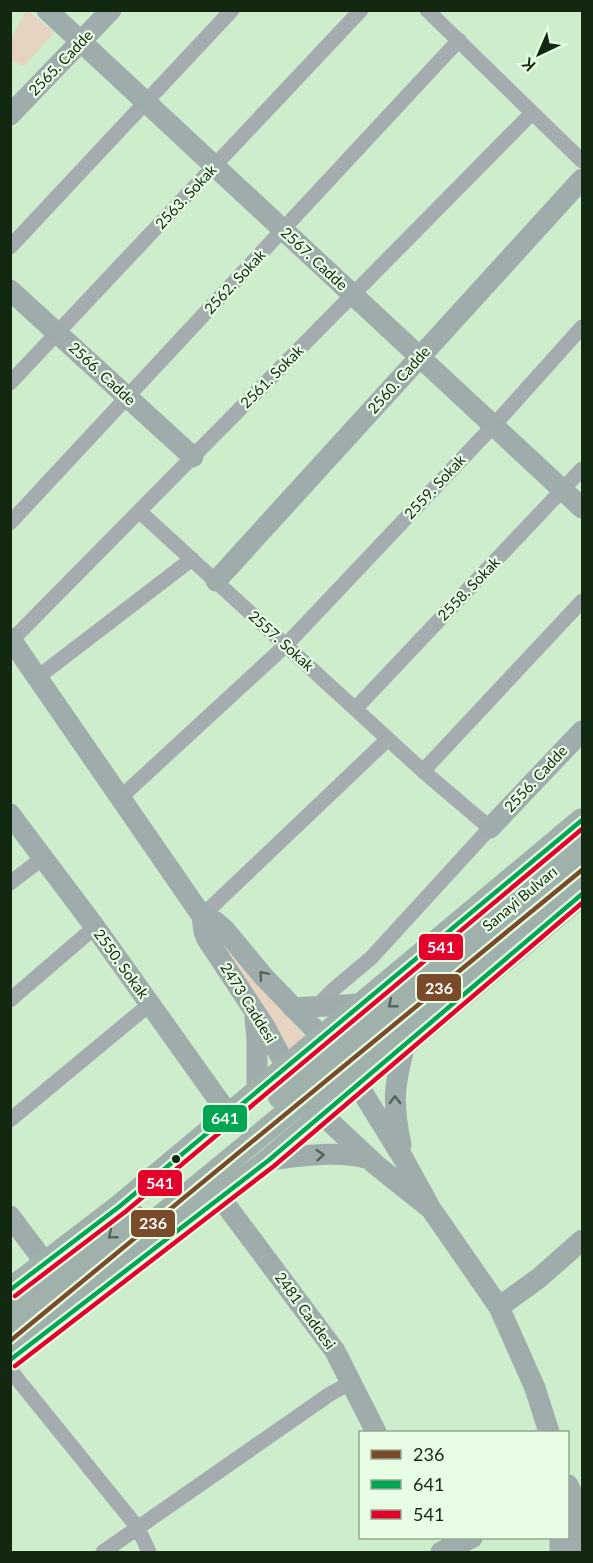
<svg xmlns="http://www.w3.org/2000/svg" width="593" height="1563" font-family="Lato,sans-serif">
  <rect width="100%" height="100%" fill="#ceedcc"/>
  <path fill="#e6d3c2" d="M26,11H29L54,33L24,66L11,60V39Z
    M213,929L306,1038L289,1054L212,930Z"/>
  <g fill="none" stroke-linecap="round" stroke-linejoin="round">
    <path stroke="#a4acb0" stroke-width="15" d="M427,10L582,161
      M10,247L232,10
      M10,383L361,10
      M140,512L423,771L490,828L371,958L334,989L317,1006
      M10,523L459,40
      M10,642L532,113
      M38,677L192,559
      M355,709L582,469
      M423,771L582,601
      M121,797L286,645L494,425L582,327
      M10,883L43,858
      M202,916L388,739
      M10,1000L95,927
      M10,1120L150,1004
      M10,1370L138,1528L149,1552
      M103,1552L330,1394L350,1383"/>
    <path stroke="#9facac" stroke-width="21" d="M47,10L582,508
      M10,115L111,10
      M10,290L193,457
      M216,581L582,179
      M10,638L202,916L204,932L207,939L265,1027L293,1080
      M10,814L95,927L229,1115
      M490,828L582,731
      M202,916L216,922L225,930L263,976L321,1036L350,1072L403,1158L431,1209L499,1307L535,1388L549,1432
      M293,1008L360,1004
      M255,1017L257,1039V1090
      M312,1105L376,1165L431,1209
      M401,1145C392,1102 394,1086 405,1044
      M269,1160C304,1156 336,1150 370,1159
      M220,1197L335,1351L376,1432
      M10,1216L46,1264
      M499,1307L539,1278L582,1240
      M568,1485C579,1504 580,1531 580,1552
      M560,1538V1552
      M441,1552L472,1538"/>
    <path stroke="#a0b0ab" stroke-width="24" d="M10,1290L120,1206L582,820
      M10,1360L269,1160L582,894"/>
    <path stroke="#a0b0ab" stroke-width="24" d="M280,1097L511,907L582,846
      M10,1314L135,1217
      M10,1341L582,870"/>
    <g stroke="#e7fee5" stroke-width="9">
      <path id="bus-1" d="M10,1341L582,870"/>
    </g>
    <g stroke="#e7fee5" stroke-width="9">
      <path id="bus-2" d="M10,1290L120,1206L582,820
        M10,1360L269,1160L582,894"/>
    </g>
    <g stroke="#e7fee5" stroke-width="9">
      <path id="bus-3" d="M15,1296L125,1212L582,829
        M15,1366L274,1166L582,903"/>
    </g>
    <use href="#bus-1" stroke="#7a4b2a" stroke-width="4.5"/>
    <use href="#bus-2" stroke="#00a651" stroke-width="4.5"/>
    <use href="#bus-3" stroke="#e4002b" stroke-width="4.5"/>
  </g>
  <defs><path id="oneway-chevron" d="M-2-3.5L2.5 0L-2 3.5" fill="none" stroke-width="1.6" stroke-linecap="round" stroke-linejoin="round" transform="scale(1.5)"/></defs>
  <g stroke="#516357">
    <use href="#oneway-chevron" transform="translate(263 975) rotate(-131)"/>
    <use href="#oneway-chevron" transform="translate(395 1100) rotate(-90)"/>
    <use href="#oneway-chevron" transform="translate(320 1155) rotate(-5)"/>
  </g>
  <g stroke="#526556">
    <use href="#oneway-chevron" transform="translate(392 1004) rotate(141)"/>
    <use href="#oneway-chevron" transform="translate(112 1235) rotate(141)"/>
  </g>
  <circle fill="#122811" stroke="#e7fee5" stroke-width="2" cx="176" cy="1159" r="5"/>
  <g text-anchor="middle" stroke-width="4.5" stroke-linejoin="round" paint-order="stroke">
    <g font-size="15" fill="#122811" stroke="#e7fee5">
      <text transform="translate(61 63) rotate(-46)" y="5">2565. Cadde</text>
      <text transform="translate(186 197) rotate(-47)" y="5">2563. Sokak</text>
      <text transform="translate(314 259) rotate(43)" y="5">2567. Cadde</text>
      <text transform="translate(235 282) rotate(-47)" y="5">2562. Sokak</text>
      <text transform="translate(102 374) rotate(43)" y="5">2566. Cadde</text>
      <text transform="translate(272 377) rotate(-45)" y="5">2561. Sokak</text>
      <text transform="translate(399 380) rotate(-48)" y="5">2560. Cadde</text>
      <text transform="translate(435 487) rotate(-47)" y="5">2559. Sokak</text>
      <text transform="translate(469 589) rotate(-46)" y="5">2558. Sokak</text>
      <text transform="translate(281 641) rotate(42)" y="5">2557. Sokak</text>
      <text transform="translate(536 779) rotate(-47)" y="5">2556. Cadde</text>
      <text transform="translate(520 899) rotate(-40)" y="5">Sanayi Bulvarı</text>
      <text transform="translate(121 964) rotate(54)" y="5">2550. Sokak</text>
      <text transform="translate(248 1003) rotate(58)" y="5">2473 Caddesi</text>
      <text transform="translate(305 1311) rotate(54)" y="5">2481 Caddesi</text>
    </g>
  </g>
  <g stroke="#e7fee5" stroke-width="2">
    <rect x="418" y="933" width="46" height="28" rx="6" fill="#e4002b"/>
    <rect x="416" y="973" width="46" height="29" rx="6" fill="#7a4b2a"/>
    <rect x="202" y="1104" width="46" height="29" rx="6" fill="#00a651"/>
    <rect x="137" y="1169" width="46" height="28" rx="6" fill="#e4002b"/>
    <rect x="130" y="1209" width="46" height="29" rx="6" fill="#7a4b2a"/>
  </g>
  <g font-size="16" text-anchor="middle" font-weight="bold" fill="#fff">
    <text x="441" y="953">541</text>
    <text x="439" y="994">236</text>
    <text x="225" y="1124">641</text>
    <text x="160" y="1189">541</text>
    <text x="153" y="1229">236</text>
  </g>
  <rect width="593" height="1563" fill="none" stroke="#122811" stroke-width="24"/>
  <rect x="359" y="1431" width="210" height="108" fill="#e7fee5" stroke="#92a890" stroke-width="1.5"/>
  <rect x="371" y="1450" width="30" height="9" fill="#7a4b2a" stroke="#92a890" stroke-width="1.5"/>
  <text x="413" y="1461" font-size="18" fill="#122811">236</text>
  <rect x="371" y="1480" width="30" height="9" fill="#00a651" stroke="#92a890" stroke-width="1.5"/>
  <text x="413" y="1491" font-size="18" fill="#122811">641</text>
  <rect x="371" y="1510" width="30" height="9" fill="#e4002b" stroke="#92a890" stroke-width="1.5"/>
  <text x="413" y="1521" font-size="18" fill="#122811">541</text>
  <g transform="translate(539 54) rotate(224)" stroke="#e7fee5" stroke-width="4.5" paint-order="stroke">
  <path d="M0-4.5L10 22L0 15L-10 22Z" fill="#122811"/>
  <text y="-9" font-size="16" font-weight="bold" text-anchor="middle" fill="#122811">K</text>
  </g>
</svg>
